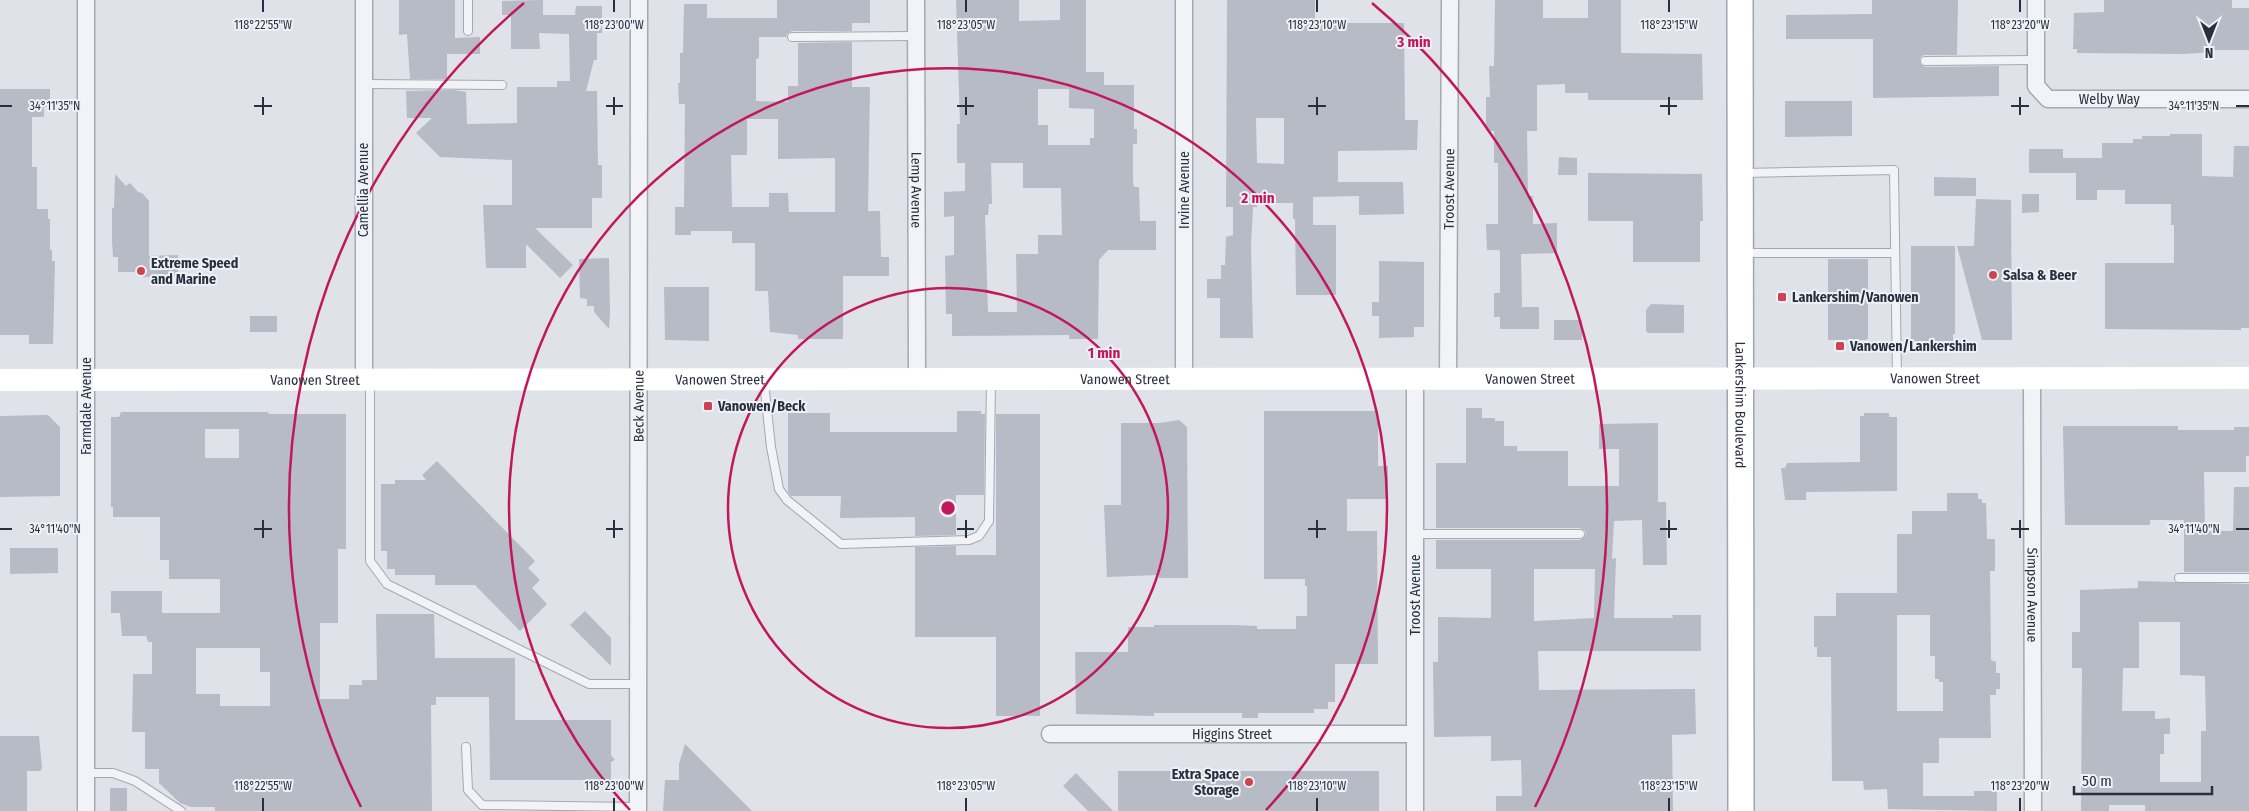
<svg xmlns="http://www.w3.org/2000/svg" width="2249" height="811" font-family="'Fira Sans Condensed',sans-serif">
  <rect width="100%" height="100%" fill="#dfe2e8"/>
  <path fill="#b6bbc5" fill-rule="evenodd" d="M399,0H455V38L480,37V54H447V79H410L407,34L399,35Z
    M543,0V15H575L576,6H602V33H597V60H594L586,91H597L598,165H602V198H592V228H535L573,265L560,278L526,244V268H486L483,205H512V160L440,157L416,133L432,118H407L406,91L453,90L466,92L467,124L517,123V87H557V81H570L569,34L539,33L540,49H511V15H502V1Z
    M777,0H870V23H852V31H792L787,34L786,37H759V56L758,59H756V101L788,102V86H798V43L852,42V87H870L868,211H880L881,257H889V276H843V339H798V335L770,332L768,291H755V243H732V231H691V235H675V207H684L685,104H679L678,83H680V53H683L684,4H707V18H777ZM747,119H778V159L835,158V212H789L788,193H769V207H732L731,155H747Z
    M956,0H1019V21L1060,20V0H1086V72H1104V85H1134V129H1137V144H1133V181L1134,187H1139L1140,221H1156V250H1108L1099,260L1098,339H1069V335L952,336V314H946L945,256L954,255V216L944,217V192L965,191V163H957V124H960ZM1038,89H1069V108L1094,109V138H1090V145H1048V125H1038ZM991,163H1023V188H1061L1062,235H1038V254H1016L1017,312H988L985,215H988L989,204H992Z
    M1227,0H1315V23H1404L1405,120H1418L1417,150L1338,151V182H1403L1404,214L1359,215V196L1313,197V225H1336V295H1296L1295,219H1293V203H1257V207H1253L1251,245L1253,338H1220V298H1207V279H1221V265H1225L1226,237L1233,235V207H1226ZM1256,118H1284V164L1257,163Z
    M1495,0H1543V18H1588V0H1621V53L1702,54L1703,100H1588V93H1565V84L1537,85V131H1527L1528,196H1533V224L1557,223V253L1521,254L1522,307H1539V329H1500V317H1494V293H1500V252L1499,250H1487L1486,224H1498V163H1494V131H1486V97H1490L1489,66H1494Z
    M1872,0H1958L1957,55H1924L1920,58V63L1925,67L1999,66V96L1873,98V39H1786V15L1872,14Z
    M2104,0H2232V8H2249V50H2214V52L2183,54L2077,53V49H2073L2074,13L2104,12Z
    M0,89H50V107H44V117H32V167H37V209H48V219H50V250H52V261H55L53,344H29V335H0Z
    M1785,101H1852V136L1785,137Z
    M2170,134H2202V176L2233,177L2234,146H2249V328H2241V330L2105,329V263H2174V225H2171V204H2125V190H2097V200H2076V173H2029V149H2063V158H2102V143H2133V139H2142V136H2170Z
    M1559,157L1577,158V175H1558Z
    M1588,173L1702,174L1703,221H1700V262H1633V221H1588Z
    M115,174L126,186L130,183L138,192L142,193L149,201V256L178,255V276L140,277V272H118V257H113L112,241V208H114Z
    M1934,177L1976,178V196H1934Z
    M2022,194H2039V212L2022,213Z
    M1976,199L2011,200L2012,340H1982L1957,246H1974Z
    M1911,246H1955V334H1953V341H1911Z
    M609,258L610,313L609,329L594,312V306H587V299L580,298L579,259Z
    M1828,259H1868V338L1866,340H1828Z
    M1379,261L1424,262V327H1414V337L1379,338V316H1372V302H1379Z
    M664,287H709V341L665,340Z
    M1651,304L1684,305V333H1648L1646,331V310Z
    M250,316H277V332H250Z
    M1554,320H1582V340H1554Z
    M1466,408H1482V418H1495V421H1504V446H1517V451H1568V486H1619V449H1599V424L1658,423V502H1666L1667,565H1643L1642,520L1614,521L1612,559L1616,558L1614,618H1673L1672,615H1701V651H1538L1539,690L1695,689L1696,734L1672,735L1673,811H1496V796H1522L1521,760L1491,761V736L1434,737L1433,662H1438V617L1491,618V569H1436V540H1580L1586,534L1585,531L1580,528H1436V463H1466ZM1534,569H1595L1594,618L1534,621Z
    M957,411H981V414H985L984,495H956V535L915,536V517L840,518L841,496H791L788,492V413H830V432H957Z
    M1264,411H1378V466H1388V499H1347V531H1377L1378,664H1335V702H1328V709H1314V713H1258V718H1242V713H1154V716L1076,714L1075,652H1128V627H1154V625H1234L1257,626V629H1296V616H1307V586H1305V579H1264Z
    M121,412H269L268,414H346V549H338V623H320V699H349V685H362V680H377L376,614H434L435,658H515V720H611V755L615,760L611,762V780H490L489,697H436V705H431L432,811H215V807H191L180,803L159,783V769H145V732H132L133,674H152V642H148L146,636H122L120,613H111V591H162V613H220V579H169V560H160V517H113V507H111V417H119ZM205,429H239V458H205ZM196,648H260V672H270V706H220V694H196Z
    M1864,413H1889V417H1897V491L1806,492V500H1785L1781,468H1785L1787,463L1860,462V416H1864Z
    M996,414H1040V716H996V637H915V547L956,546V555H996Z
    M48,415L60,427V496L0,497V416Z
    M1179,420L1187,427L1188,578H1159V575L1107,577L1104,505H1121V423H1159Z
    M2063,426H2178V430H2234V427H2249V456H2246V472H2204L2205,531H2233L2234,487H2249V572H2184V520H2150V525H2065Z
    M437,461L535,561L528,568L540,580L532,588L547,604L520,631L475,585H435V575H395V569H387V551H381V484H395V480H426L422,475Z
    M1947,493H1978V499H1982V503H1986L1987,539H1995V571H1990L1991,660L1996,662V673H2000V689H1996V695H1990L1991,738H1939V763H1923V796H1974V791H1997V811L1888,809L1887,789L1864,790L1863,781H1832L1831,657H1817V647H1814V616H1836V593H1897V534H1912V511H1947ZM1897,615H1930V656H1935V679H1939V682H1943V711H1897Z
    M10,548H58V573L10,574Z
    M2138,581L2249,584V811H2145V805H2109V811H2081L2082,668H2072V632H2080V590L2138,588ZM2139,622H2180V675L2205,676L2206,731H2201V782H2160V754H2164V734H2170V718L2155,719V711H2122L2123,668H2139Z
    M585,611L611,638V666L570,625Z
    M0,736H39L42,768L40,771H27V811H0Z
    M685,744L752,811H663L665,780H679V764Z
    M1118,771H1379V811H1118Z
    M1076,773L1113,811H1088L1063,786Z
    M110,788H127V811H110Z"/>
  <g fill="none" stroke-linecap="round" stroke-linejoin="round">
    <g stroke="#a4a9b2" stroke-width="10">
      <path id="service" d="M468,31V0
        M792,37L916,36
        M1925,61L2036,60
        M363,84L502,85
        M1745,173L1894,170L1897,377
        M1745,253H1895
        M370,382V561L387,584L589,684H638
        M764,382L771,447L779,489L787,500L841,544L969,540L979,536L989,521L991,382
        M1415,534H1580
        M2179,578H2249
        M466,747L468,790L482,805L638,807
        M86,773H113L135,781L181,811"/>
    </g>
    <g stroke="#a4a9b2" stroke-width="19">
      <g id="minor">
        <path id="s1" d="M916,0L917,380"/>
        <path d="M1184,0V379"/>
        <path id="s2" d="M2036,0V86L2048,99H2249"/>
        <path id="s3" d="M1448,379L1450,0"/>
        <path id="s4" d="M2032,379L2033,811"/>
        <path d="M364,380V0"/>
        <path id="s5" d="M1050,734H1415"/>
        <path d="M86,811V0"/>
        <path id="s6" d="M638,811L639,0"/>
        <path d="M1415,811V379"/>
      </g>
    </g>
    <g stroke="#9ea5b4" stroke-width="28">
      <g id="primary">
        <path id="s8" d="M1740,0L1741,811"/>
      </g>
    </g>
    <use href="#service" stroke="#f1f3f6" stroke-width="8"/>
    <use href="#minor" stroke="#f1f3f6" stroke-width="16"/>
    <path stroke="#fff" stroke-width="22" id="s7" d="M0,380L2249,378"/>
    <use href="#primary" stroke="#fff" stroke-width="25"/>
  </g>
  <path fill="none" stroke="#282f3f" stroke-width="2" d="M263,0V12M614,0V12M966,0V12M1317,0V12M1669,0V12M2020,0V12M263,97V115M614,97V115M966,97V115M1317,97V115M1669,97V115M2020,97V115M0,106H12M254,106H272M606,106H623M957,106H974M1308,106H1326M1660,106H1677M2011,106H2029M2236,106H2249M263,520V538M614,520V538M966,520V538M1317,520V538M1669,520V538M2020,520V538M0,529H12M254,529H272M606,529H623M957,529H974M1308,529H1326M1660,529H1677M2011,529H2029M2236,529H2249M263,798V811M614,798V811M966,798V811M1317,798V811M1669,798V811M2020,798V811"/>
  <g fill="none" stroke="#c2185b" stroke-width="2.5">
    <circle cx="948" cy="508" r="220"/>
    <path d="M630 810A439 439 0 1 1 1266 810"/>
    <path d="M361 807A659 659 0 0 1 524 3M1372 3A659 659 0 0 1 1535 807"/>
  </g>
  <g fill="#cd4450" stroke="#eef1f6" stroke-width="2">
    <circle cx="141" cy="271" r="5"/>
    <circle cx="1993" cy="275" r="5"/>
    <rect x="1777" y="292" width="10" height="10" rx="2.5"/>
    <rect x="1835" y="341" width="10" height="10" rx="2.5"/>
    <rect x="703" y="401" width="10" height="10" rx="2.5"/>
    <circle cx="1249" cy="782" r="5"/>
  </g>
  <g text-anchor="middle" stroke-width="4" stroke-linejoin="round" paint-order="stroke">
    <g font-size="14" fill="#282f3f" stroke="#eef1f6">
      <text dy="5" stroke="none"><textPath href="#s2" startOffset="165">Welby Way</textPath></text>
      <text dy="5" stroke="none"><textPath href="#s3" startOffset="190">Troost Avenue</textPath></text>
      <text transform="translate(363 190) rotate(-90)" y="5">Camellia Avenue</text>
      <text dy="5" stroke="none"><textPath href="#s1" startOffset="190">Lemp Avenue</textPath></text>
      <text transform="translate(1184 190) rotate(-90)" y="5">Irvine Avenue</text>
      <text dy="5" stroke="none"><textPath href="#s7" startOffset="720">Vanowen Street</textPath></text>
      <text dy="5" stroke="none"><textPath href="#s7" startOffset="1125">Vanowen Street</textPath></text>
      <text dy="5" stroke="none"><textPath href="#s7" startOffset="1530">Vanowen Street</textPath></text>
      <text dy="5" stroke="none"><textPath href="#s7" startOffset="1935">Vanowen Street</textPath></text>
      <text dy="5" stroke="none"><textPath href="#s7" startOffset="315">Vanowen Street</textPath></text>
      <text dy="5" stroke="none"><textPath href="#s6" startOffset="405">Beck Avenue</textPath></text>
      <text transform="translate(86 406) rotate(-90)" y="5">Farmdale Avenue</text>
      <text dy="5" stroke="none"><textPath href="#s8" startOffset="405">Lankershim Boulevard</textPath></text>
      <text transform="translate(1415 595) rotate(-90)" y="5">Troost Avenue</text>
      <text dy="5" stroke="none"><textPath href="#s4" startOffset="216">Simpson Avenue</textPath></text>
      <text dy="5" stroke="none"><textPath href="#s5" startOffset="182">Higgins Street</textPath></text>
    </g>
    <g font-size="14" font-weight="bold" fill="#282f3f" stroke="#eef1f6" text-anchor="start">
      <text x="151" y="268">Extreme Speed<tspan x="151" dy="16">and Marine</tspan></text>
      <text x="2003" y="280">Salsa &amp; Beer</text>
      <text x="1792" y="302">Lankershim/Vanowen</text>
      <text x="1850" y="351">Vanowen/Lankershim</text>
      <text x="718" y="411">Vanowen/Beck</text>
      <text x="1239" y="779" text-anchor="end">Extra Space<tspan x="1239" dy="16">Storage</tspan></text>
    </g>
  </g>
  <g font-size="12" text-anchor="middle" fill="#282f3f" stroke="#eef1f6" stroke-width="4" stroke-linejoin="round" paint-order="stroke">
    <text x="263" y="29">118°22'55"W</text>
    <text x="614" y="29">118°23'00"W</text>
    <text x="966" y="29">118°23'05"W</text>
    <text x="1317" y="29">118°23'10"W</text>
    <text x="1669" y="29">118°23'15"W</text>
    <text x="2020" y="29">118°23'20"W</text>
    <text x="2194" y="110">34°11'35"N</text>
    <text x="55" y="110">34°11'35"N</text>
    <text x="2194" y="533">34°11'40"N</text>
    <text x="55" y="533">34°11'40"N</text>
    <text x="263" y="790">118°22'55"W</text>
    <text x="614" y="790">118°23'00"W</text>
    <text x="966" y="790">118°23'05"W</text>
    <text x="1317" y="790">118°23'10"W</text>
    <text x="1669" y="790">118°23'15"W</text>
    <text x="2020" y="790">118°23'20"W</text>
  </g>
  <circle cx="948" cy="508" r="8" fill="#c2185b" stroke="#eef1f6" stroke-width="2.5"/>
  <g font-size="15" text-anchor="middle" font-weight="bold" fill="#c2185b" stroke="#eef1f6" stroke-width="4" stroke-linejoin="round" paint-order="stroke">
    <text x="1414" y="47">3 min</text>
    <text x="1258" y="203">2 min</text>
    <text x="1104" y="358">1 min</text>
  </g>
  <g transform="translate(2209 40) rotate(180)" stroke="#eef1f6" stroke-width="4" paint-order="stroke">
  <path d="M0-4L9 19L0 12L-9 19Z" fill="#282f3f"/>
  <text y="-8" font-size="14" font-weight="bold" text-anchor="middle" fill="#282f3f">N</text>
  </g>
  <path d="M2074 786v8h138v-8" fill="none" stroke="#282f3f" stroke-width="2.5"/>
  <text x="2082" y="786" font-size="15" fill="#282f3f" stroke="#eef1f6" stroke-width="4" paint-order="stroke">50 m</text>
</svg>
